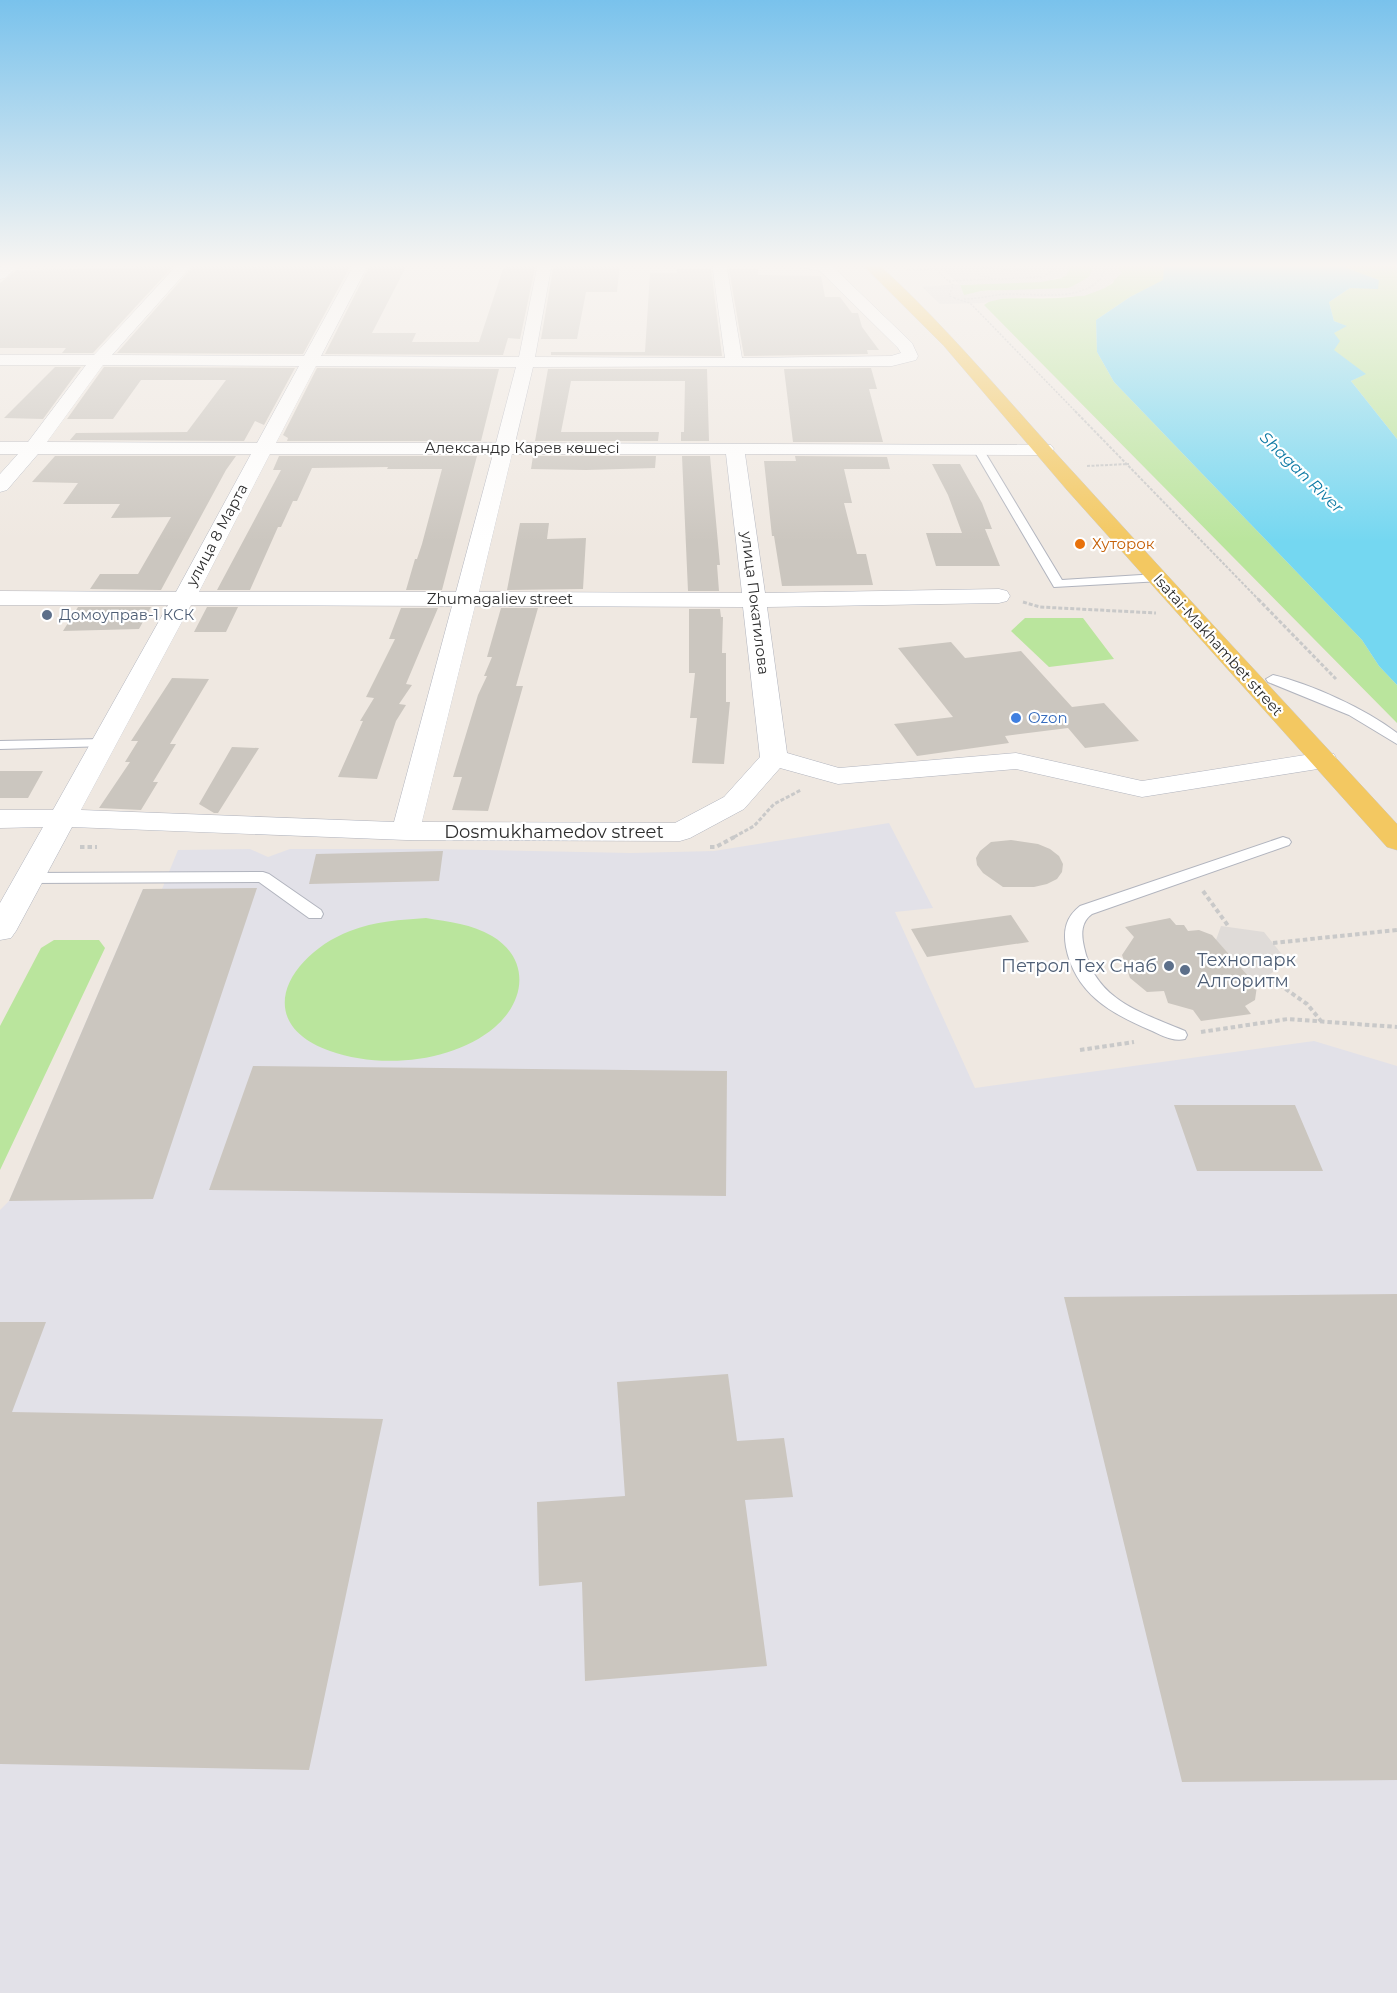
<svg xmlns="http://www.w3.org/2000/svg" width="1397" height="1993" font-family="Montserrat,sans-serif">
  <rect width="100%" height="100%" fill="#efe8e1"/>
  <path fill="#e2e1e8" d="M889,823L933,908L895,912L975,1088L1314,1041L1397,1066V1993H0V1210L9,1201L143,889H162L178,850L250,849L268,857L290,849H431L631,853L714,851Z"/>
  <path fill="#bae59d" d="M1065,263H1088C1092,267 1094,270 1090,275C1074,300 1008,288 982,291C976,292 970,295 964,296L960,285L1052,280L1062,278L1068,266Z
    M1115,263H1157L1164,267V280L1130,297L1096,320L1097,352L1114,382L1362,640L1379,666L1397,685V723L984,305L993,299C1033,296 1077,305 1113,283L1119,266Z
    M1351,263H1397V439L1351,381L1365,374L1333,350V333L1346,326L1334,321L1329,302L1350,288L1379,280L1343,267Z
    M1025,618H1083L1114,659L1049,667L1011,631Z
    M426,918C449,922 472,924 492,936C530,959 526,1000 495,1027C453,1063 380,1069 330,1051C249,1022 290,954 350,931C375,921 401,920 426,918Z
    M54,940H99L105,948L0,1170V1026L41,948Z"/>
  <path fill="#dfdbd8" d="M936,263H979L977,266H987L990,263L1030,265L1065,263L1070,268L1066,276L1042,282L960,285L964,295L981,291L1069,288L1089,277L1092,270L1088,263H1115L1122,273L1105,288L1084,296L1005,298L984,303L940,304L922,287L959,284Z
    M1221,926L1264,932L1288,962L1267,976L1250,978L1216,940Z"/>
  <path fill="#74d7f1" d="M1157,263H1351L1344,267L1379,280L1378,289L1350,288L1329,302L1334,321L1347,326L1334,333L1340,341L1334,350L1366,374L1351,381L1397,439V685L1379,666L1362,640L1114,382L1097,352L1096,320L1130,297L1163,280L1164,267Z"/>
  <path fill="#cbc6bf" d="M140,263H176L93,353H62L66,348H0V283L17,270L135,268Z
    M196,263H352L303,354L117,353Z
    M371,263H408L372,333H416L412,342H479L505,263H536L520,339L508,338L503,355L325,354Z
    M554,263H620L617,292H586L577,339H541Z
    M677,269H711L722,356L551,355V352H645L650,273H677Z
    M729,269H758V275L821,276L825,297H840L852,313H858L862,327L879,350H867L868,354L744,356Z
    M55,367H81L43,419L4,418Z
    M104,367L295,368L264,425L255,421L244,441L70,440L76,433L187,432L226,380H141L113,419H67Z
    M317,368L499,369L481,441H287L288,438L283,435Z
    M871,368L877,389H869L883,442H793L784,369Z
    M548,369H707L709,441H681V432H684L685,381H571L561,432H659L658,441H535Z
    M55,456H236L226,470L161,590L90,589L100,574H138L171,517L111,518L120,504H63L78,483L32,482Z
    M279,456H477L442,590H406L415,559H417L422,544L442,469H387L388,467L312,468L297,501H293L281,527H278L250,590H217L281,470H273Z
    M533,456H656L655,468L586,470L531,469Z
    M682,456H710L720,565H717L719,591H688Z
    M795,456L887,457L890,469H844L852,503H844L857,554H866L873,585L782,586L774,536H772L764,461H796Z
    M932,464H960L982,503L992,529H985L1000,566H936L926,533H962L948,495Z
    M520,523H549L547,539L586,538L583,589L507,590Z
    M78,607H151L139,629L63,631Z
    M207,607H238L226,632H194Z
    M401,608H438L406,684L412,685L399,704L406,705L396,721L377,779L338,777L363,721H360L374,698L366,697L395,639H389Z
    M501,608H538L516,686H523L488,811L452,810L462,777H453L478,695L487,676H484L492,657H487Z
    M689,609H720L721,617H723L722,653H726V702H730L724,764L692,763L697,718H690L695,673H689Z
    M951,642L965,658L1021,651L1072,707L1104,703L1139,741L1085,748L1068,728L1005,736L1009,743L917,756L894,724L953,717L898,648Z
    M172,678L209,679L170,744H176L153,782H158L141,810L99,808L130,762H125L138,741H131Z
    M232,747L259,748L218,813H214L199,804Z
    M0,771H43L28,798H0Z
    M1011,840L1038,844L1050,849L1059,856L1063,864L1062,872L1057,879L1047,884L1034,887H1003L983,873L977,865L976,858L980,851L991,842Z
    M443,851L439,881L309,884L316,854Z
    M257,888L153,1199L9,1201L143,889Z
    M1011,915L1029,942L927,957L911,929Z
    M1170,918L1176,925H1184L1188,931L1199,930L1212,935L1257,986L1255,1000L1245,1006L1251,1014L1201,1021L1193,1010L1168,1003L1164,991L1147,992L1130,978L1122,955L1134,937L1125,927Z
    M253,1066L727,1071L726,1196L209,1190Z
    M1174,1105H1295L1323,1171H1197Z
    M1397,1294V1780L1182,1782L1064,1297Z
    M0,1322H46L12,1412L383,1419L309,1770L0,1764Z
    M728,1374L737,1441L784,1438L793,1497L745,1500L767,1666L585,1681L582,1582L539,1586L537,1502L625,1496L617,1382Z"/>
  <g fill="none" stroke-linecap="round" stroke-linejoin="round">
    <g stroke="#b1b4be" stroke-width="2">
      <path id="lane" d="M978,446L983,449L1062,580L1157,574L1161,575V581L1054,587L973,449Z
        M1273,675C1311,684 1366,709 1397,733V744L1349,715L1268,682L1266,679Z
        M104,739L111,743L109,746L0,749V741Z
        M1283,837L1289,839L1291,842L1289,845L1092,914C1081,922 1081,934 1084,947C1095,1000 1140,1012 1185,1031L1187,1035L1185,1039C1173,1042 1161,1035 1150,1030C1110,1013 1075,993 1066,947C1063,930 1066,917 1080,906Z
        M263,872L269,874L321,910L323,914L321,918H309L259,882L29,883L21,878L29,873Z"/>
    </g>
    <g stroke="#b1b4be" stroke-width="1">
      <path id="street" d="M5,263H21L5,278L0,279V268Z
        M179,263H194L112,355L304,356L355,263H369L321,356L519,357L538,263H552L535,357L725,358L712,263H726L742,358L891,356L901,353L898,348L820,271L795,266L793,263L830,264L912,343L918,356L916,360L892,366L533,367L515,443L1051,445L1054,449L1051,453L1044,455L745,454L765,593L999,589L1007,591L1010,596L1007,601L999,603L767,607L787,753L839,768L1016,753L1142,781L1324,752L1334,754L1337,760L1334,766L1324,768L1142,797L1016,769L838,784L780,768L744,809L690,838L680,841L406,840L72,827L16,931L11,938L0,940V903L43,827L0,828V810H53L168,605H0V591L176,592L251,454H38L7,490L0,492V474L18,454H0V442H28L86,365H0V355H94ZM103,365L299,366L257,443L47,442ZM316,366L516,367L496,443H276ZM270,454H493L456,592H199ZM512,454H726L742,593L479,592ZM191,605L452,606L394,822L81,810ZM475,606L743,607L760,757L724,797L675,823L422,822Z"/>
    </g>
    <g stroke="#c9c9c9" stroke-width="1">
      <path id="primary" d="M861,263H877C952,331 1015,410 1084,484C1187,598 1293,711 1397,824V850L1387,847L1067,490L944,346Z"/>
    </g>
    <path stroke="#c9c9c9" stroke-width="1.5" stroke-dasharray="2 1.5" stroke-linecap="butt" d="M928,263L953,285L949,296L956,298
      M968,263L981,276
      M1001,263L994,267L1010,271L1026,269L1025,266L1014,263
      M1026,267L1052,266
      M906,270L994,267
      M981,276L995,279
      M949,281L1043,277L1055,269L1049,263
      M954,298L970,303L1076,412
      M964,299C978,299 992,295 1006,294C1036,293 1093,305 1106,268L1101,263"/>
    <path stroke="#c9c9c9" stroke-width="2" stroke-dasharray="3 1.5" stroke-linecap="butt" d="M1075,411L1259,600
      M1087,466L1129,464"/>
    <path stroke="#c9c9c9" stroke-width="3" stroke-dasharray="4 2" stroke-linecap="butt" d="M1258,599L1336,679
      M1023,602L1040,607L1156,613
      M734,837L754,826L774,804L801,790"/>
    <path stroke="#c9c9c9" stroke-width="4" stroke-dasharray="4.5 3" stroke-linecap="butt" d="M80,847H97
      M710,847H716L736,836
      M1203,891L1229,927
      M1273,943L1397,930
      M1267,976L1307,1004L1321,1021
      M1201,1032L1288,1019L1397,1027
      M1080,1050L1134,1042"/>
    <use href="#lane" fill="#fff" fill-rule="evenodd"/>
    <use href="#street" fill="#fff" fill-rule="evenodd"/>
    <use href="#primary" fill="#f3c861" fill-rule="evenodd"/>
  </g>
  <linearGradient id="sky" x2="0" y2="1"><stop stop-color="#79c2ec"/><stop offset="0.49" stop-color="#f8f5f2"/><stop offset="1" stop-color="#f8f5f2" stop-opacity="0"/></linearGradient>
  <rect width="1397" height="542" fill="url(#sky)"/>
  <circle fill="#e8710a" stroke="#fff" stroke-width="2" cx="1080" cy="544" r="6"/>
  <g fill="#5c6f8a" stroke="#fff" stroke-width="2">
    <circle cx="47" cy="615" r="6"/>
    <circle cx="1169" cy="966" r="6"/>
    <circle cx="1185" cy="970" r="6"/>
  </g>
  <circle fill="#3f7fe0" stroke="#fff" stroke-width="2" cx="1016" cy="718" r="6"/>
  <g text-anchor="middle" stroke-width="4.5" stroke-linejoin="round" paint-order="stroke">
    <g font-size="15" fill="#2e2e2e" stroke="#fff">
      <text x="522" y="453">Александр Карев көшесі</text>
      <text transform="translate(217 535) rotate(-62)" y="5">улица 8 Марта</text>
      <text x="500" y="604">Zhumagaliev street</text>
      <text transform="translate(755 603) rotate(83)" y="5">улица Покатилова</text>
      <text transform="translate(1218 645) rotate(48)" y="5">Isatai-Makhambet street</text>
    </g>
    <g font-size="15" fill="#c56008" stroke="#fff" text-anchor="start">
      <text x="1092" y="549">Хуторок</text>
    </g>
    <g font-size="15" fill="#4e5e75" stroke="#fff" text-anchor="start">
      <text x="59" y="620">Домоуправ-1 КСК</text>
    </g>
    <g font-size="15" fill="#366cbe" stroke="#fff" text-anchor="start">
      <text x="1028" y="723">Ozon</text>
    </g>
    <g font-size="16" font-style="italic" fill="#0c79a4" stroke="#fff">
      <text transform="translate(1302 472) rotate(44)" y="6">Shagan River</text>
    </g>
    <g font-size="18" fill="#2e2e2e" stroke="#fff">
      <text x="554" y="838">Dosmukhamedov street</text>
    </g>
    <g font-size="18" fill="#4e5e75" stroke="#fff" text-anchor="start">
      <text x="1197" y="966">Технопарк<tspan x="1197" dy="21">Алгоритм</tspan></text>
      <text x="1157" y="972" text-anchor="end">Петрол Тех Снаб</text>
    </g>
  </g>
</svg>
